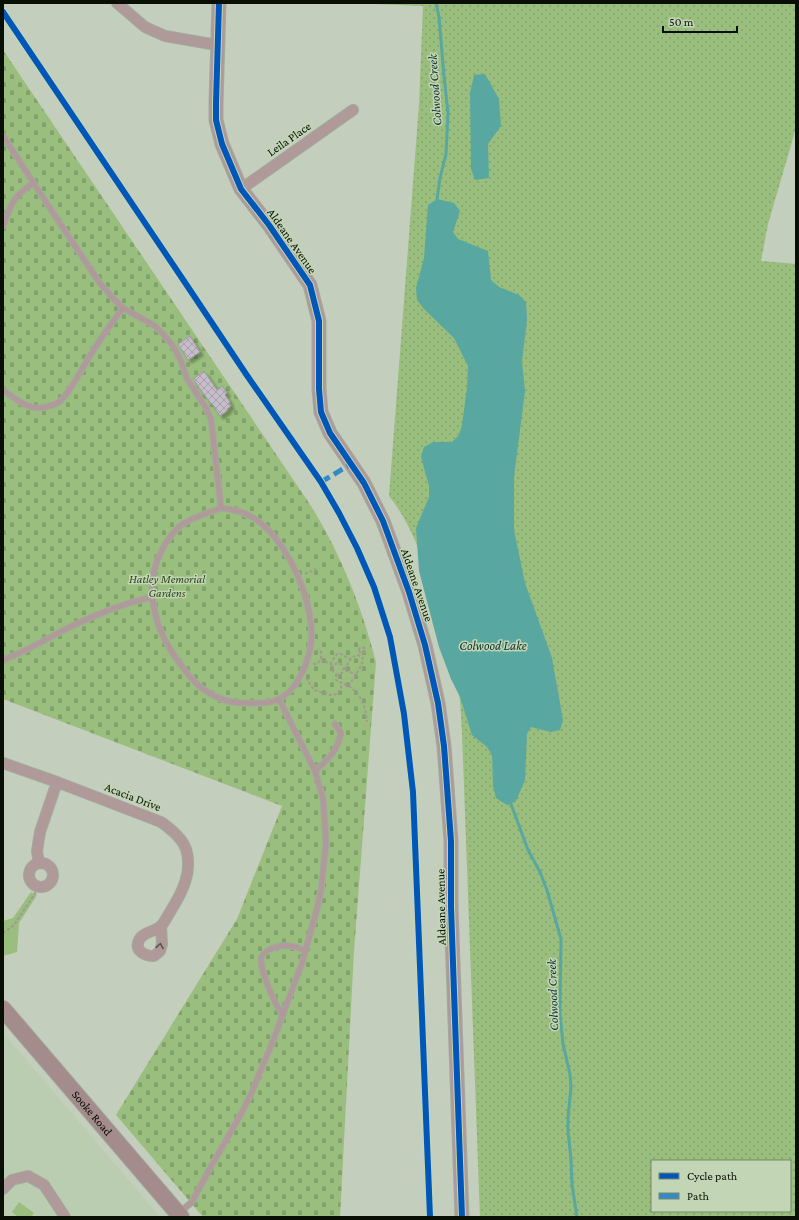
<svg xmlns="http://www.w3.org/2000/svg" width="799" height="1220" font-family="'Crimson Pro',serif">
  <defs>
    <pattern id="grass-dots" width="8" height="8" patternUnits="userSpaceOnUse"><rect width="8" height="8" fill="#99be7d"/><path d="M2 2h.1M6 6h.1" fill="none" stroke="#82a26b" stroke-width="1.8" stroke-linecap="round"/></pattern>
    <pattern id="cemetery-stones" width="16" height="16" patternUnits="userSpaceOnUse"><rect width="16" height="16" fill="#99be7d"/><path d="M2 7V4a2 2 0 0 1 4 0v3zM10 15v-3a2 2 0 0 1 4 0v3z" fill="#82a26b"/></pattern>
    <pattern id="building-cross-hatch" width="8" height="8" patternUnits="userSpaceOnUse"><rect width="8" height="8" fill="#c5bdc9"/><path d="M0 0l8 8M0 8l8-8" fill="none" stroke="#a8a1ab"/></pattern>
    <filter id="shadow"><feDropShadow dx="3.5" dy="3.5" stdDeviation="1" flood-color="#0004"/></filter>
  </defs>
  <rect width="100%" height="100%" fill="#c3cebd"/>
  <path fill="#bbcdb0" d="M3,1033L160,1217H3Z"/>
  <path fill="url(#grass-dots)" fill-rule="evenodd" d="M350,3H796V128L768,224L761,261L796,264V1217H480L462,732C461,713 460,693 456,674C451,654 445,633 439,613C428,574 415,528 389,496L419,105L423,6ZM652,1161H790V1211H652Z"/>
  <path fill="url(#cemetery-stones)" d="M3,50L313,509C342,557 362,608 376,662L354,951L340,1217H203L116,1115L237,919L282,806L3,699Z"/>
  <path fill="#99be7d" d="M31,892L37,895L19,923L17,952L3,956V921L13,918Z
    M19,1202L34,1213L31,1217H18L12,1212Z"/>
  <path fill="#58a8a1" d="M485,74L499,99L501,126L488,144L489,178L475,180L471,169L470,93L474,75Z
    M437,199L454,203L460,211L453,232L458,239L488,251L491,280L499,287L519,295L526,302L527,320L522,361L525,391L514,477V530L525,583L552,658L563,720L560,730L551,732L531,727L527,734L525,780L516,801L507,805L496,798L493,786L492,755L487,747L472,735L460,697L451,679L439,647L419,571L416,528L429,497V486L421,457L424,447L433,442H452L459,435L462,425L467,388L468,366L454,338L424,309L417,300L416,288L424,258L428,205Z"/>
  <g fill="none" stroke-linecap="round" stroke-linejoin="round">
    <path stroke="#58a8a1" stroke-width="3" d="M436,3L439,17L444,76L448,113L446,154L440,178L437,199
      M511,804L528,850L540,872L547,890L561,939L560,1013L563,1044L570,1074L571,1088L568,1117V1131L571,1159L572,1185L577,1217"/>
  </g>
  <path fill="url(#building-cross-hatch)" stroke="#9b9c9b" filter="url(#shadow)" d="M190,336L200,352L188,360L178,344Z
    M204,371L217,390L222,386L227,393L225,395L230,402L229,403L231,406L227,409L228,410L220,416L212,404H211L193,379Z"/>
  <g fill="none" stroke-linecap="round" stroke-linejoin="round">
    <g stroke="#a2aa9e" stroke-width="7">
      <path id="service" d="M3,136L59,222L99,282L111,296L123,308L155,326L164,335L173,346L181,361L187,379L206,408L211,419L221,508
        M3,226C12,203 12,198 33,183
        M3,390C14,398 27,409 41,408C47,407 54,405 59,402C69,394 78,375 85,364C97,344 109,326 123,308
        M221,508C231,509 241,511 250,516C287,535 319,609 310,650C306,667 296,691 279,699C273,702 264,703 258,703C239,704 222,702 206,691C196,685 188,675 181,665C156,633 141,589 162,550C166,542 172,533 180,526C192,517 208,513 221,508Z
        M3,660C24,652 43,641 64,630C92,616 121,604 152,597
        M315,771C329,758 337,752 341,733L335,724
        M282,1014C275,1004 260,971 261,959C263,948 282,945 290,946C295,946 301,949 305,951
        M180,1212L192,1202L209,1170L241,1114L251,1094L273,1041L302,963L317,909L321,890L326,843L323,798L315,771L279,699"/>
    </g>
    <g stroke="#a2aa9e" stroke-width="12">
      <path id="minor" d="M117,3L145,27L165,36L217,45
        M241,189L353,110
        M3,763L57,782L161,822C171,829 182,838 186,849C193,872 182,893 170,912C167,917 165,921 162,925C156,932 144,931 139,940C134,951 145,956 154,956L160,951L162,944L161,927
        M29 875a12 12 0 1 1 24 0a12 12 0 1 1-24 0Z
        M39,863L37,851L40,832L57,782
        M3,1189L12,1180L28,1176L44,1185L65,1217"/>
    </g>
    <g stroke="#a2aa9e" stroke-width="15">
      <path id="tertiary" d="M219,3L216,103V120L222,144L241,189L269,225L310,285L319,321V389L321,412L330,433L364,483L383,521L409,592L425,645L438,703L444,746L451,841V907L462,1217"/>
    </g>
    <g stroke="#a2aa9e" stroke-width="18">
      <g id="primary">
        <path id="s1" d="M3,1009L181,1217"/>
      </g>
    </g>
    <path stroke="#a29893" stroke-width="2" stroke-dasharray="3 2" stroke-linecap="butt" d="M305,574L316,569
      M359 650a3 3 0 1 1 6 0a3 3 0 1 1-6 0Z
      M321,659L334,666
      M332.5 669a5.5 5.5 0 1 1 11 0a5.5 5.5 0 1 1-11 0Z
      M313,664C320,664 322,658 321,652L318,649
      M330,664L337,654H341L350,659
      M336,674V680C340,683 346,684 350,687C362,695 366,709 367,722
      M306,678L314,690L330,695L337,694L341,688V683
      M349,686C351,681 364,664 363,659C362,656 360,656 358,655C349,657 349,663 344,670L356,674
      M3,933L14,925L36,892L38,887"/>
    <use href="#service" stroke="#af9999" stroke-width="5"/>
    <use href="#minor" stroke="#af9999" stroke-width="10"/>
    <use href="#tertiary" stroke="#af9999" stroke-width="13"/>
    <use href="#primary" stroke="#a48b8c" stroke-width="16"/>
    <path stroke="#348ac5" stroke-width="5" stroke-dasharray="10 5" stroke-linecap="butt" d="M321,482L351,464"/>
    <g stroke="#c2d6b5" stroke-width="8">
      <path id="cycleway" d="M219,3L216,103V120L222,144L241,189L269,225L310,285L319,321V389L321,412L330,433L364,483L383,521L409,592L425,645L438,703L444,746L451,841V907L462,1217
        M3,12L184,281L246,374L321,482L339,513L357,548L374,587L390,637L404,714L413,792L430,1217"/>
    </g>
    <use href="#cycleway" stroke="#0057b8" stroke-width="6"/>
  </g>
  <defs><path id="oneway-chevron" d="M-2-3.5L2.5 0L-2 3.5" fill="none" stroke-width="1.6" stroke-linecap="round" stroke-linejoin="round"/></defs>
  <use stroke="#5c544f" href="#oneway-chevron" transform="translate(160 946) rotate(-81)"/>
  <g text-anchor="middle" stroke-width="3" stroke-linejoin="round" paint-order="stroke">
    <g font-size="12" fill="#090f05" stroke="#c2d6b5">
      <text transform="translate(289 139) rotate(-35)" y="4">Leila Place</text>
      <text transform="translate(292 241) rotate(55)" y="4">Aldeane Avenue</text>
      <text transform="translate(417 585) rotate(71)" y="4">Aldeane Avenue</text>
      <text transform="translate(133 797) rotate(21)" y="4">Acacia Drive</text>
      <text transform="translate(441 907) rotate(-91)" y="4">Aldeane Avenue</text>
      <text dy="4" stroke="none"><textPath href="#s1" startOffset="137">Sooke Road</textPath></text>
    </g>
    <g font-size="12" font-style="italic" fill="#2e471b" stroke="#c2d6b5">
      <text x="167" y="583">Hatley Memorial<tspan x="167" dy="14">Gardens</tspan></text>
    </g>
    <g font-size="13" font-style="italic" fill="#113231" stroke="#c2d6b5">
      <text transform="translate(434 90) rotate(-94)" y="5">Colwood Creek</text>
      <text x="493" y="650">Colwood Lake</text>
      <text transform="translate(552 995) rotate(-92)" y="5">Colwood Creek</text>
    </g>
  </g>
  <rect width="799" height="1220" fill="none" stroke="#090f05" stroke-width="8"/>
  <rect x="651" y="1160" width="140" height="52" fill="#c2d6b5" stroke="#78866f"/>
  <rect x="659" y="1173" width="20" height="6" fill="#0057b8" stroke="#78866f"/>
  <text x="687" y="1180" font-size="12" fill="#090f05">Cycle path</text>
  <rect x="659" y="1193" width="20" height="6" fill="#348ac5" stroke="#78866f"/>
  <text x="687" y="1200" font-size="12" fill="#090f05">Path</text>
  <path d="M663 26v6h74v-6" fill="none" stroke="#090f05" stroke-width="2"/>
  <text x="669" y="26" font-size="12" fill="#090f05" stroke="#c2d6b5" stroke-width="3" paint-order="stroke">50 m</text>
</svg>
